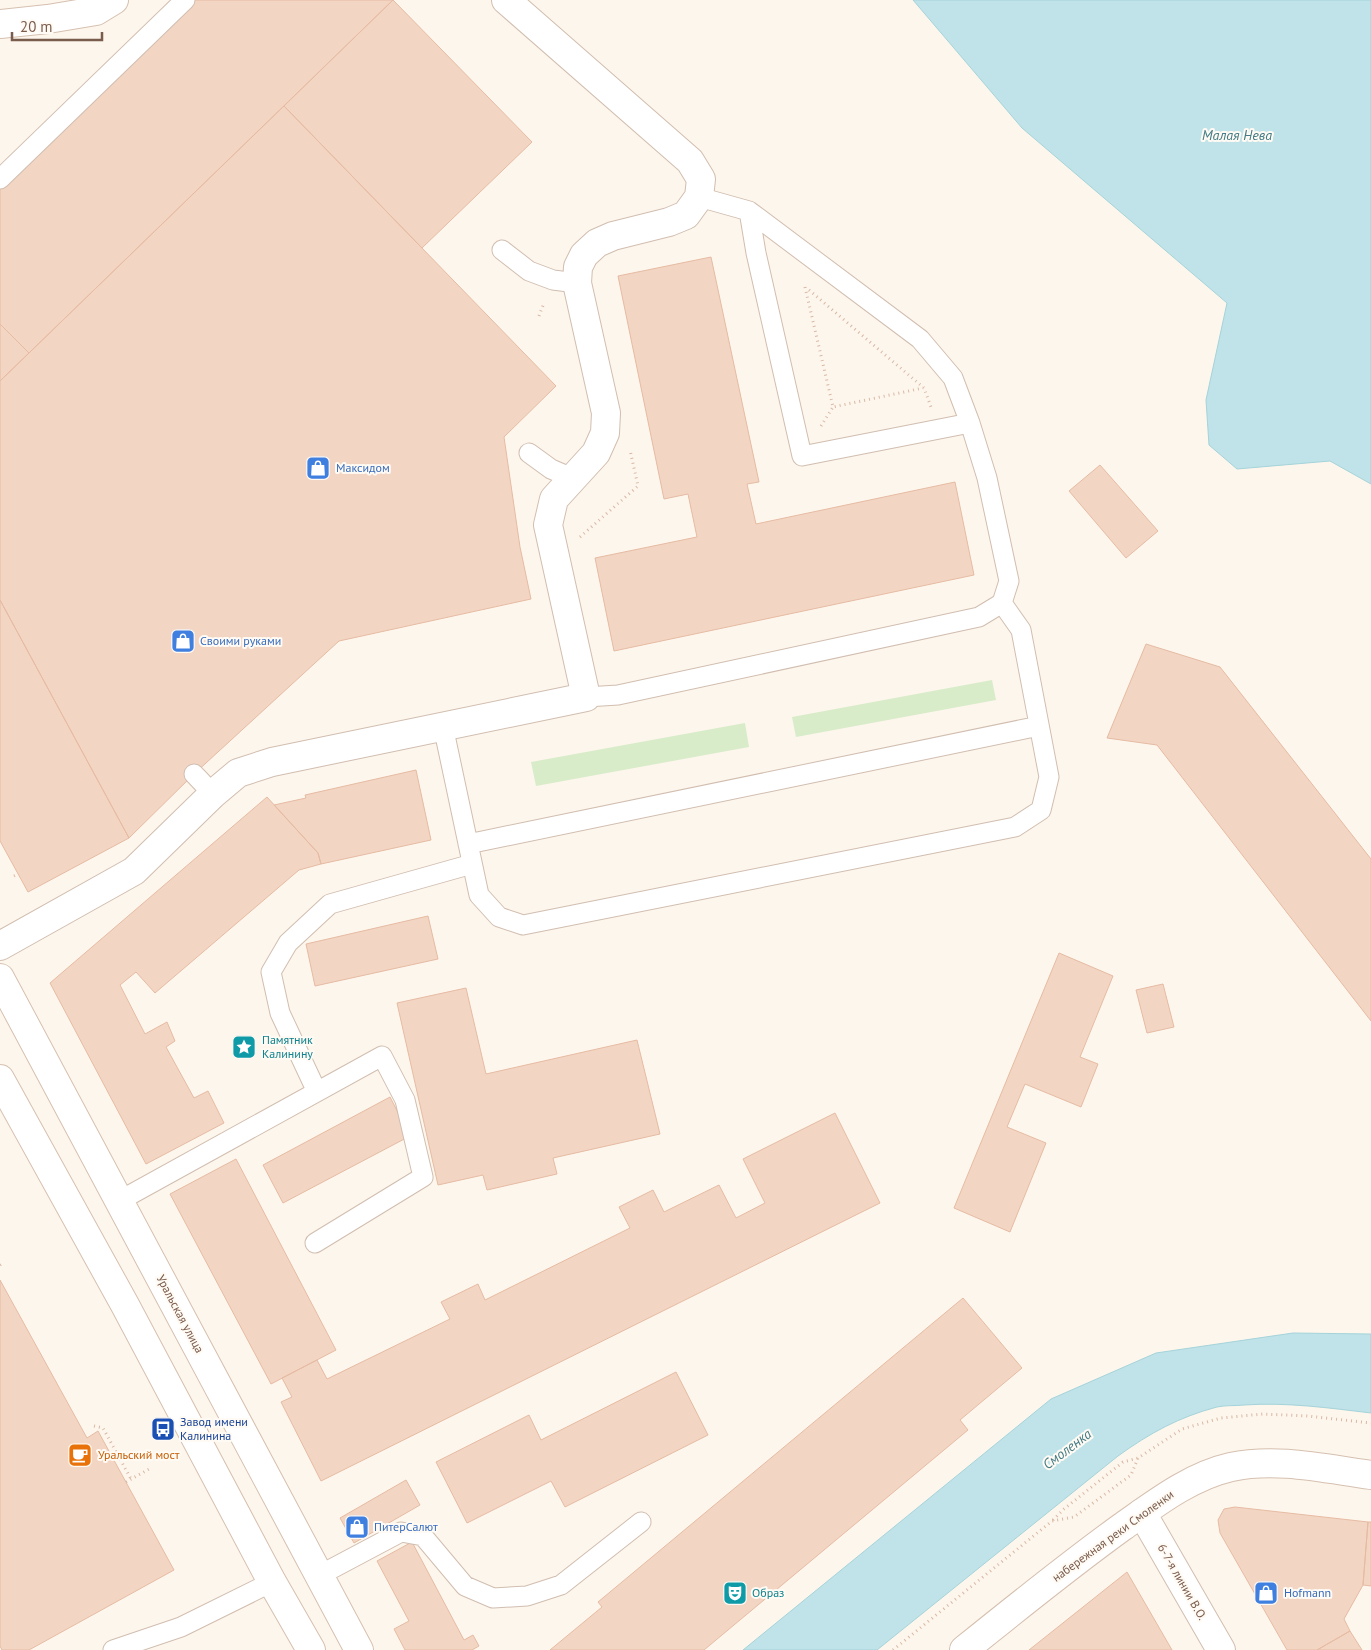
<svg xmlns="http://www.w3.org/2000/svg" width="1371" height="1650" font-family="'PT Sans',sans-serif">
  <rect width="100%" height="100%" fill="#fdf6ec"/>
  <path fill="#d8ecc9" d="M992,680L996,700L796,737L792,717Z
    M745,723L749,747L536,786L531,762Z"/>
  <path fill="#bfe3e8" stroke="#a5d3da" d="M913,0H1371V484L1330,461L1237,469L1209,445L1206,400L1227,303L1022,128Z
    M1293,1333L1371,1334V1413C1329,1408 1287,1402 1244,1405C1236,1406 1226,1405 1217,1407C1179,1417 1150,1433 1118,1456L877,1650H743L1051,1399L1156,1353Z"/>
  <path fill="#f3d5c3" stroke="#e6bba3" d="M192,0H393L29,353L0,324V186Z
    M393,0L532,142L422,248L284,106Z
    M284,106L556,386L504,437L520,547L531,599L339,641L194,774L129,838L0,600V381Z
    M711,257L759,482L747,484L756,524L955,482L974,575L614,651L595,558L697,537L688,494L664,499L618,276Z
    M0,324L29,353L0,381Z
    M1100,465L1158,531L1126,558L1069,491Z
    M0,600L129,838L28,892L0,841Z
    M1146,644L1220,667L1371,859V1021L1157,745L1107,738Z
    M416,770L431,840L321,864L318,853L274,805L306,798L305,795Z
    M267,797L318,853L321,864L299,870L155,993L136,972L120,985L145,1034L167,1022L175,1041L166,1047L194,1098L208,1091L224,1123L146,1164L50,983Z
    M428,916L438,959L315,986L306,944Z
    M1059,953L1113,976L1080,1057L1098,1064L1081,1107L1025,1084L1007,1127L1046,1143L1010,1232L954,1208Z
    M1163,984L1174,1027L1147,1033L1136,990Z
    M466,988L486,1074L637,1040L660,1134L553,1158L557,1174L487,1190L483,1175L438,1185L397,1003Z
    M390,1097L410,1136L283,1203L263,1165Z
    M835,1113L880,1203L321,1481L281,1402L292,1397L282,1378L317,1360L327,1379L450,1319L441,1302L478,1284L485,1300L630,1228L619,1207L653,1190L664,1212L719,1185L736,1218L765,1203L743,1159Z
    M236,1159L336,1350L271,1384L170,1194Z
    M0,1280L87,1438L98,1431L174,1570L29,1650H2L0,1646Z
    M963,1298L1022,1368L960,1420L968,1430L704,1650H550L602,1607L598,1602Z
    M676,1372L708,1435L565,1507L551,1481L467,1523L436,1462L529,1415L541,1440Z
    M406,1480L420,1505L354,1543L340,1518Z
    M1235,1507L1368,1522L1363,1585L1344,1619L1350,1631L1317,1650H1287L1220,1533L1218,1520L1224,1509Z
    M1368,1522H1371V1586L1363,1585Z
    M412,1542L464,1640L473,1635L479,1646L472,1650H405L394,1629L409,1621L377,1561Z
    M1127,1572L1172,1650H1029Z
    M1350,1631L1362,1650H1317Z"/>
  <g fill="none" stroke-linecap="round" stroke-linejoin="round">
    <g stroke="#d1beb0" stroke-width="21">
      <path id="lane" d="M0,179L185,0
        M749,211L756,253L802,456L970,423
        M502,250L529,271L553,280L577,283
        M529,453L551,469L572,478
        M586,697L618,695L979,617L1002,603L1009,581L987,478L970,423L953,378L920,339L749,211L699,197
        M443,726L479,895L499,917L523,925L1015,827L1041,810L1049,777L1021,630L1002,603
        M194,774L213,794
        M468,844L1039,726
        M317,1092L280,1013L271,972L288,943L330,904L472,864
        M119,1201L382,1056L405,1100L423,1177L315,1243
        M320,1575L401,1532L423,1536L465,1586L493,1598L527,1596L561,1585L641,1522
        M113,1650L181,1627L272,1582"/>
    </g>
    <g stroke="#d1beb0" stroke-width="30">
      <path id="street" d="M0,946L134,871L213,794L238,773L272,762L586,697L548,525L554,499L596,453L605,433L606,413L577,283L578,267L584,255L597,243L613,236L669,222L686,215L699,197L701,179L690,161L506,0
        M1142,1513L1221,1650"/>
    </g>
    <g stroke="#d6c0b0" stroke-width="30">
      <path id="secondary" d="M0,24L48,19L96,11L114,0
        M0,978L359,1650
        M0,1079L125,1305L272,1582L311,1650
        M964,1650C1016,1608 1068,1566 1122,1527C1156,1503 1191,1476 1231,1467C1277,1457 1326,1469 1371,1475"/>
    </g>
    <path stroke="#d9b8a5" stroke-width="3" stroke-dasharray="1 4" stroke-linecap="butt" d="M805,287L833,407L923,388
      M809,290L924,388L931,407
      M539,316L544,303
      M821,426L833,407
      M580,537L638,486L630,450
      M14,876L18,874
      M0,1265L4,1262
      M94,1426L103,1428L131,1479
      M126,1482L151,1468
      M1053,1520L1064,1509L1123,1462L1138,1458
      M893,1650L1052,1521L1074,1517L1131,1475L1138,1458L1182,1429L1221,1418L1263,1414L1307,1416L1371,1423"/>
    <use href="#lane" stroke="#fff" stroke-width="19"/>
    <use href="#street" stroke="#fff" stroke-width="28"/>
    <use href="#secondary" stroke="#fff" stroke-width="28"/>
  </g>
  <defs>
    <g id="shop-square" transform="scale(1.25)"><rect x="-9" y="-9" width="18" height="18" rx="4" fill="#3f7fe0" stroke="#fffaf3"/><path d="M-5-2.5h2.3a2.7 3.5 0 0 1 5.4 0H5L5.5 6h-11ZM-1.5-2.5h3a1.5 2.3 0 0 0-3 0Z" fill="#fff"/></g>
    <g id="sight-square" transform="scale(1.25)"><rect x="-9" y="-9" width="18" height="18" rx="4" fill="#0f9aa8" stroke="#fffaf3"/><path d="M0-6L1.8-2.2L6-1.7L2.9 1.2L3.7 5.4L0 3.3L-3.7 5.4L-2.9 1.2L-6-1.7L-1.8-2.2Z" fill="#fff"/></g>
    <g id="bus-square" transform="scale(1.25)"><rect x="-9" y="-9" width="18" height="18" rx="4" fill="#1a4fb4" stroke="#fffaf3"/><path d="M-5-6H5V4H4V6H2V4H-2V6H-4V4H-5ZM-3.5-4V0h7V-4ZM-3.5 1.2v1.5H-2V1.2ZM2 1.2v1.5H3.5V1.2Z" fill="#fff"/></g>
    <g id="cafe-square" transform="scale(1.25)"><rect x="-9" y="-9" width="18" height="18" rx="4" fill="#e8710a" stroke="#fffaf3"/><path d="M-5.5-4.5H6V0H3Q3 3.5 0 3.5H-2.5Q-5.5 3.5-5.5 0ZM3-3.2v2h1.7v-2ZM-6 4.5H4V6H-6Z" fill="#fff"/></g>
    <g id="theatre-square" transform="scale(1.25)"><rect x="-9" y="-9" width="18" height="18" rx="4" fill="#0f9aa8" stroke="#fffaf3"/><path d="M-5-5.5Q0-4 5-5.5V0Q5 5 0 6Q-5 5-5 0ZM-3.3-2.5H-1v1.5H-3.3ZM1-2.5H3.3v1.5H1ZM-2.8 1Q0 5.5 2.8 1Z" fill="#fff"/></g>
  </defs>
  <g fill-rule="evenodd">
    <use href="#shop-square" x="318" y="468"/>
    <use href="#shop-square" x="183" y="641"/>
    <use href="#sight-square" x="244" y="1047"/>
    <use href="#bus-square" x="163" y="1429"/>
    <use href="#cafe-square" x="80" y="1455"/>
    <use href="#shop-square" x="357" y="1527"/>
    <use href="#theatre-square" x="735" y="1593"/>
    <use href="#shop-square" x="1266" y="1593"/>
  </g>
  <g text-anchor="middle" stroke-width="4" stroke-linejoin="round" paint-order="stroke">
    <g font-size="12" fill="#366cbe" stroke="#fffaf3" text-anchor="start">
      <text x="336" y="472">Максидом</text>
      <text x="200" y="645">Своими руками</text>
      <text x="374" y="1531">ПитерСалют</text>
      <text x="1284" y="1597">Hofmann</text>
    </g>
    <g font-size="12" fill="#0d838f" stroke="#fffaf3" text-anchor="start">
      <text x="262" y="1044">Памятник<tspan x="262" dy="14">Калинину</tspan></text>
      <text x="752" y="1597">Образ</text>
    </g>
    <g font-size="12" fill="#7a5c4d" stroke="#fffaf3">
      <text transform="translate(180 1314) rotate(62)" y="4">Уральская улица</text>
      <text transform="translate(1113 1536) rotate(-36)" y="4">набережная реки Смоленки</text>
      <text transform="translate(1182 1582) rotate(60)" y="4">6-7-я линии В.О.</text>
    </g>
    <g font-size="12" fill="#164399" stroke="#fffaf3" text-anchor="start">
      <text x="180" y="1426">Завод имени<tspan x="180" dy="14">Калинина</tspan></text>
    </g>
    <g font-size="12" fill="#c56008" stroke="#fffaf3" text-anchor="start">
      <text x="98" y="1459">Уральский мост</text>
    </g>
    <g font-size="14" font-style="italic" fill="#437c86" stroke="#fffaf3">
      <text x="1237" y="140">Малая Нева</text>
      <text transform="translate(1067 1449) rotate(-37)" y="5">Смоленка</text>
    </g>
  </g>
  <path d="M12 32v8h90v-8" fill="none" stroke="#7a5c4d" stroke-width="2.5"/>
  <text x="20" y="32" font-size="15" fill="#7a5c4d" stroke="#fffaf3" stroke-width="4" paint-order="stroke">20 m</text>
</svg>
